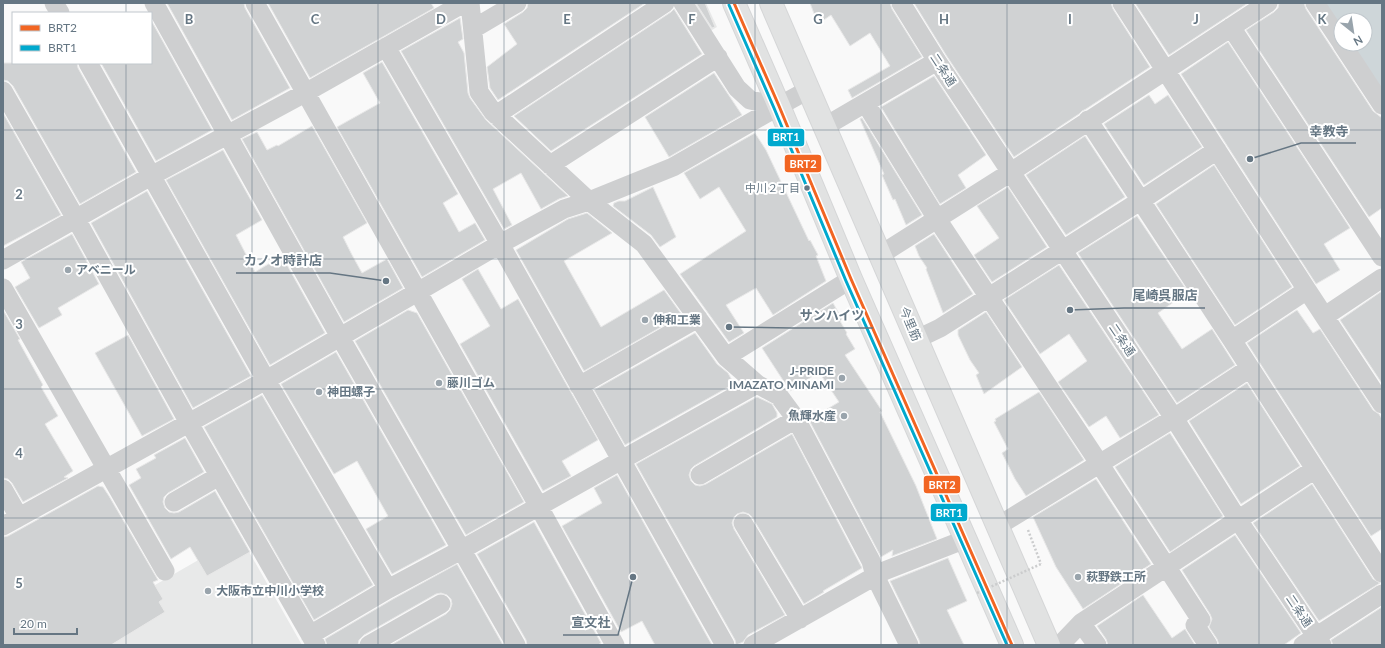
<svg xmlns="http://www.w3.org/2000/svg" width="1385" height="648" font-family="Lato,'Noto Sans JP',sans-serif">
  <rect width="100%" height="100%" fill="#f9f9f9"/>
  <path fill="#e8e9e9" d="M688,3H706L717,27L707,33Z
    M240,536L302,645H51Z"/>
  <path fill="#ced6d9" d="M1324,3H1382V92L1351,44H1365V20H1341V29Z"/>
  <path fill="#d0d2d3" stroke="#e8e8e8" d="M167,3H244L245,8L290,88L232,120Z
    M268,3H431L434,8L310,78Z
    M528,3H645L498,100L490,88L487,67L517,44L504,24L523,12L527,8Z
    M696,3H705L715,27L712,28Z
    M810,3H890L892,9L922,57L852,98L848,90L890,66L870,33L850,46L831,15L818,24Z
    M914,3H1111L1113,9L1150,67L1086,109L1082,111L1079,114L1014,157L946,55Z
    M1135,3H1248L1169,55Z
    M1279,3H1304L1306,9L1373,111L1382,118V208L1369,217L1246,30L1274,12L1278,8Z
    M674,9L702,54L551,151L514,116L671,12Z
    M460,18L463,39L458,42L464,53L468,93L470,98L486,120L568,196L559,199L541,209L521,173L493,189L512,225L504,229L401,51Z
    M151,20L212,130L156,161L101,63H151Z
    M1228,42L1350,228L1324,244L1340,270L1316,284L1181,74Z
    M382,62L458,194L443,203L459,232L475,223L485,240L422,277L337,127L380,103L363,73Z
    M3,63H77L78,68L136,172L80,204L13,86L8,81L3,80Z
    M714,73L742,115L669,157L645,117Z
    M934,76L986,155L958,175L966,188L940,204L881,107Z
    M1149,95L1155,104L1168,95L1202,147L1144,185L1104,124Z
    M3,113L61,215L3,246Z
    M862,118L922,215L906,225L895,199L893,200L882,175L884,174L860,119Z
    M312,126L367,223L343,237L351,253L362,273L387,259L403,288L344,322L242,139L257,132L267,150L277,145L278,146Z
    M755,133L766,150L809,241L810,240L818,255L816,256L826,281L773,315L756,288L726,305L744,333L729,342L680,274L746,231L719,187L700,199L684,173Z
    M1085,136L1125,197L1066,235L1026,175Z
    M223,150L262,220L236,235L255,272L282,256L325,333L270,365L166,180Z
    M1214,165L1292,287L1235,325L1156,204Z
    M653,187L676,237L660,247L651,235L613,206L614,203L619,201H625Z
    M1008,187L1047,247L992,282L974,255L999,238L977,206Z
    M147,191L251,376L193,408L91,223Z
    M587,213L612,233L564,261L601,327L664,290L682,315L584,371L516,250L568,219Z
    M1137,216L1188,292L1158,313L1182,349L1212,329L1235,365L1177,403L1078,253Z
    M72,234L99,284L58,308L62,315L39,328L15,287L30,278L21,262Z
    M934,234L973,294L943,313L926,269L927,268L919,256L915,246Z
    M1059,265L1159,415L1120,438L1106,416L1089,427L1058,382L1087,361L1069,334L1040,354L1004,300Z
    M478,269L501,309L518,299L598,440L562,461L571,476L543,491L460,344L490,326L462,279Z
    M1382,291V382H1381L1340,320Z
    M833,303L842,319L840,321L847,333L846,334L855,349L845,355L882,411L880,412L916,486L937,539L892,556L893,550L881,557L809,420L839,402L819,372L790,391L762,348Z
    M3,310L20,339L18,340L43,385L41,387L58,416L45,424L73,471L64,477L68,478L23,502L12,483L8,479L3,478Z
    M408,310L417,313L524,502L466,535L355,341Z
    M1297,310L1313,333L1320,329L1373,410L1379,414L1382,419V529L1371,536L1247,343Z
    M986,312L1022,367L984,394L976,375L979,373L970,360L958,335V330Z
    M695,333L717,364L728,373L734,384L625,445L594,390Z
    M128,335L174,419L142,436L95,353Z
    M336,352L446,545L392,574L366,529L388,516L357,461L334,474L281,384Z
    M1247,383L1300,466L1241,504L1189,421Z
    M1039,392L1084,460L1026,496L1015,479L1002,453L1008,449L994,422L996,421L995,419Z
    M262,395L373,585L314,620L204,427Z
    M757,397L772,404L777,413V417L694,466L691,469L689,475L691,481L695,485L700,486L706,484L792,434L862,568L823,591L824,592L804,604L752,517L749,514L743,512L737,514L734,517L732,523L734,529L785,615L748,635L743,642L736,645L735,640L636,464Z
    M1170,433L1223,516L1170,552L1115,467Z
    M185,438L204,472L168,493L164,497L163,502L165,508L169,512L174,513L179,512L215,491L250,552L207,576L190,547L171,559L129,485L141,478L136,469L156,458L154,455Z
    M617,475L712,645H655L642,621L621,632L562,526L602,503L594,488Z
    M1096,479L1151,564L1083,609L1056,567L1033,517Z
    M1312,484L1373,579L1380,583L1319,621L1253,523Z
    M98,486L103,487L109,496L158,580L153,582L163,599L159,602L165,612L111,645H3V537L8,536Z
    M534,522L601,643L598,645H527L526,640L477,554Z
    M1235,535L1301,633L1284,645H1219L1217,639L1209,627L1212,619L1210,614L1182,570Z
    M948,558L967,601L947,610L964,645H920L919,640L890,581Z
    M457,564L503,645H391L446,614L450,610L452,604L451,599L447,595L441,593L436,594L364,635L359,640L358,645H327L325,639L393,599Z
    M1143,595L1172,638L1185,629L1195,645H1108L1106,639L1097,626Z
    M1382,607V645H1333L1331,640Z"/>
  <g fill="none" stroke-linecap="round" stroke-linejoin="round">
    <g stroke="#d5d6d7" stroke-width="24">
      <path id="primary" d="M734,3L779,106L851,279L1012,645
        M771,3L1049,645"/>
    </g>
    <path stroke="#cbcccd" stroke-width="2.5" stroke-dasharray="2 2" stroke-linecap="butt" d="M1028,530L1041,564"/>
    <path stroke="#cecfd0" stroke-width="19" d="M54,3L60,13
      M154,3L340,337L516,645
      M255,3L539,507L615,645
      M470,3L479,92L493,112L589,201L644,244L726,357L757,384L779,396L796,419L871,561L875,576L909,645
      M683,3L737,88L750,100L779,106
      M901,3L937,61L1174,418L1238,520L1322,645
      M1122,3L1307,290L1382,404
      M1315,3L1341,42
      M1231,27L1382,257
      M473,29L517,3
      M1342,44L1382,105
      M386,47L500,244L725,645
      M88,63L266,380L388,589
      M3,91L76,219L189,423L316,645
      M866,104L937,219L1099,463L1201,620L1195,625L1208,645
      M496,115L665,3
      M1088,120L1232,340L1382,573
      M824,127L937,61
      M550,165L718,57
      M880,255L1011,172L1268,3
      M3,260L151,176L305,93L464,3
      M3,288L165,571
      M1325,316L1382,278
      M917,339L940,328L1140,201L1217,150
      M1232,340L1307,290
      M726,357L851,279
      M579,386L698,318
      M700,475L796,419
      M3,489L19,517
      M174,502L219,476
      M743,523L800,619
      M3,526L266,380L500,244L564,209L589,201L673,167L779,106L808,90
      M998,526L1174,418L1250,368
      M1081,623L1097,645
      M310,635L388,589L461,550L757,384
      M369,645L441,604
      M753,645L884,571L966,539
      M1060,645L1081,623L1315,469
      M1303,645L1382,594"/>
    <use href="#primary" stroke="#e1e2e2" stroke-width="22"/>
    <path stroke="#cbcccd" stroke-width="2.5" stroke-dasharray="2 2" stroke-linecap="butt" d="M977,593L1041,564"/>
    <g stroke="#fff" stroke-width="6">
      <path id="bus-1" d="M734,3L779,106L851,279L1012,645"/>
    </g>
    <g stroke="#fff" stroke-width="6">
      <path id="bus-2" d="M729,5L774,108L846,281L1007,645"/>
    </g>
    <use href="#bus-1" stroke="#f26522" stroke-width="3"/>
    <use href="#bus-2" stroke="#00a9ce" stroke-width="3"/>
  </g>
  <path fill="none" stroke="#657683" stroke-width="1" stroke-opacity="0.55" d="M126,3V13M252,3V645M378,3V645M504,3V645M630,3V645M755,3V645M881,3V645M1007,3V645M1133,3V645M1259,3V645M126,63V645M3,130H1382M3,259H1382M3,389H1382M3,518H1382"/>
  <circle fill="#657683" stroke="#fff" stroke-width="1.5" cx="807" cy="188" r="3.5"/>
  <g fill="#99a4ac" stroke="#fff" stroke-width="1.5">
    <circle cx="68" cy="270" r="4"/>
    <circle cx="645" cy="320" r="4"/>
    <circle cx="842" cy="378" r="4"/>
    <circle cx="439" cy="383" r="4"/>
    <circle cx="319" cy="392" r="4"/>
    <circle cx="844" cy="416" r="4"/>
    <circle cx="1078" cy="577" r="4"/>
    <circle cx="208" cy="591" r="4"/>
  </g>
  <g text-anchor="middle" stroke-width="4" stroke-linejoin="round" paint-order="stroke">
    <g font-size="11" fill="#657683" stroke="#fff" text-anchor="end">
      <text x="800" y="192">中川２丁目</text>
    </g>
    <g font-size="12" fill="#657683" stroke="#fff">
      <text transform="translate(943 70) rotate(57)" y="4">二条通</text>
      <text transform="translate(910 324) rotate(67)" y="4">今里筋</text>
      <text transform="translate(1122 340) rotate(56)" y="4">二条通</text>
      <text transform="translate(1299 611) rotate(56)" y="4">二条通</text>
    </g>
    <g font-size="12" font-weight="bold" fill="#657683" stroke="#fff" text-anchor="start">
      <text x="76" y="274">アベニール</text>
      <text x="653" y="324">伸和工業</text>
      <text x="834" y="375" text-anchor="end">J-PRIDE<tspan x="834" dy="14">IMAZATO MINAMI</tspan></text>
      <text x="447" y="387">藤川ゴム</text>
      <text x="327" y="396">神田螺子</text>
      <text x="836" y="420" text-anchor="end">魚輝水産</text>
      <text x="1086" y="581">萩野鉄工所</text>
      <text x="216" y="595">大阪市立中川小学校</text>
    </g>
  </g>
  <g font-size="13" text-anchor="middle" font-weight="bold" fill="#657683" stroke="#fff" stroke-width="4" stroke-linejoin="round" paint-order="stroke">
    <text x="189" y="24">B</text>
    <text x="315" y="24">C</text>
    <text x="441" y="24">D</text>
    <text x="567" y="24">E</text>
    <text x="692" y="24">F</text>
    <text x="818" y="24">G</text>
    <text x="944" y="24">H</text>
    <text x="1070" y="24">I</text>
    <text x="1196" y="24">J</text>
    <text x="1322" y="24">K</text>
    <text x="19" y="199">2</text>
    <text x="19" y="329">3</text>
    <text x="19" y="458">4</text>
    <text x="19" y="588">5</text>
  </g>
  <path fill="none" stroke="#657683" stroke-width="1.5" d="M1250 159L1301 143H1356M386 281L330 273H236M1070 310L1124 308H1205M729 327L792 328H873M633 577L618 635H563"/>
  <g fill="#657683" stroke="#fff" stroke-width="1.5">
    <circle cx="1250" cy="159" r="4"/>
    <circle cx="386" cy="281" r="4"/>
    <circle cx="1070" cy="310" r="4"/>
    <circle cx="729" cy="327" r="4"/>
    <circle cx="633" cy="577" r="4"/>
  </g>
  <g font-size="13" text-anchor="middle" font-weight="bold" fill="#657683" stroke="#fff" stroke-width="4" stroke-linejoin="round" paint-order="stroke">
    <text x="1329" y="136">幸教寺</text>
    <text x="283" y="265">カノオ時計店</text>
    <text x="1165" y="300">尾崎呉服店</text>
    <text x="832" y="320">サンハイツ</text>
    <text x="591" y="627">宣文社</text>
  </g>
  <g stroke="#fff" stroke-width="1.5">
    <rect x="767" y="128" width="38" height="19" rx="4" fill="#00a9ce"/>
    <rect x="784" y="154" width="38" height="19" rx="4" fill="#f26522"/>
    <rect x="923" y="475" width="38" height="19" rx="4" fill="#f26522"/>
    <rect x="930" y="503" width="38" height="19" rx="4" fill="#00a9ce"/>
  </g>
  <g font-size="11" text-anchor="middle" font-weight="bold" fill="#fff">
    <text x="786" y="141">BRT1</text>
    <text x="803" y="168">BRT2</text>
    <text x="942" y="489">BRT2</text>
    <text x="949" y="517">BRT1</text>
  </g>
  <rect width="1385" height="648" fill="none" stroke="#657683" stroke-width="8"/>
  <rect x="12" y="12" width="140" height="52" fill="#ffffff" stroke="#c1c8cd"/>
  <rect x="20" y="25" width="20" height="6" fill="#f26522" stroke="#c1c8cd"/>
  <text x="48" y="32" font-size="12" fill="#657683">BRT2</text>
  <rect x="20" y="45" width="20" height="6" fill="#00a9ce" stroke="#c1c8cd"/>
  <text x="48" y="52" font-size="12" fill="#657683">BRT1</text>
  <g transform="translate(1353 32) rotate(150)"><circle r="19" fill="#ffffff" stroke="#c1c8cd"/>
  <path d="M0-3L7 15L0 10L-7 15Z" fill="#99a4ac"/>
  <text y="-6" font-size="11" font-weight="bold" text-anchor="middle" fill="#657683">N</text>
  </g>
  <path d="M14 628v6h63v-6" fill="none" stroke="#657683" stroke-width="2"/>
  <text x="20" y="628" font-size="12" fill="#657683" stroke="#ffffff" stroke-width="3" paint-order="stroke">20 m</text>
</svg>
